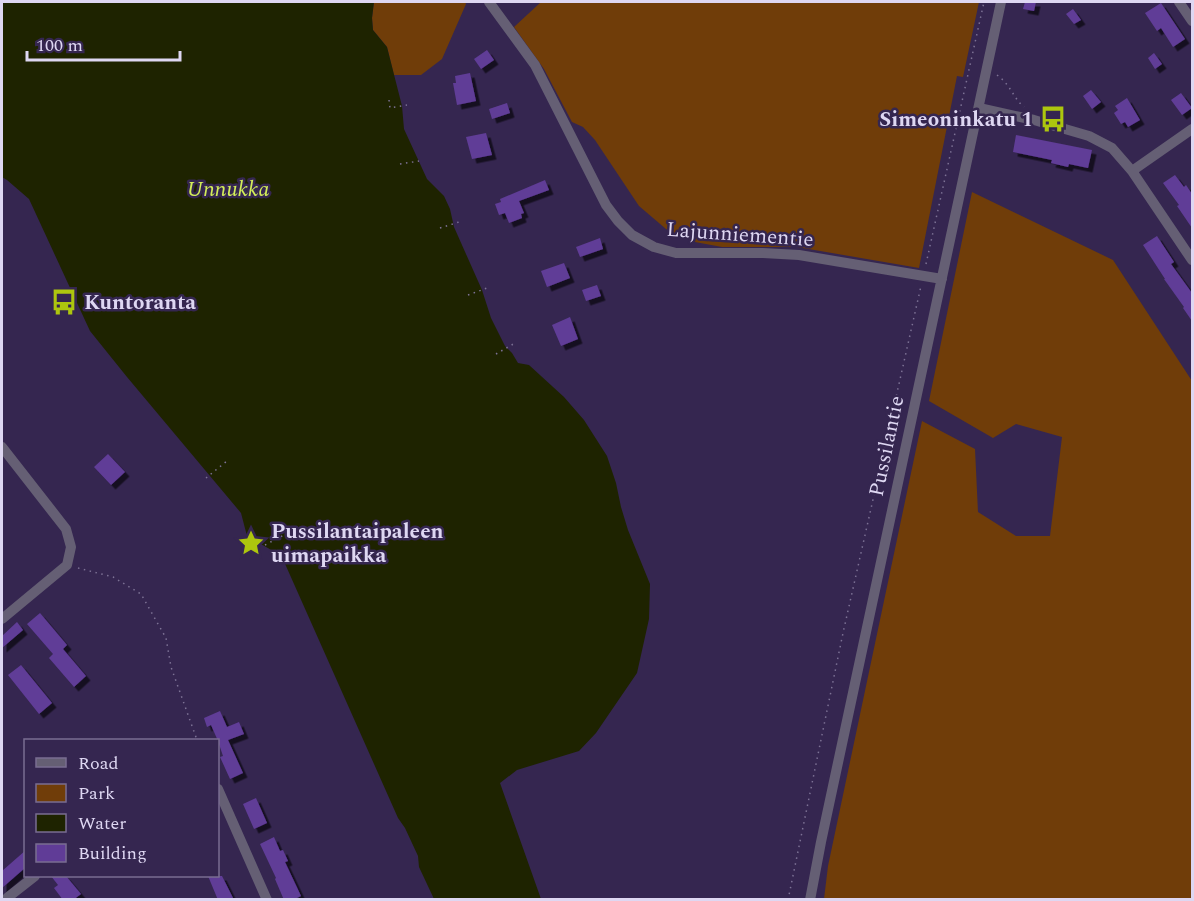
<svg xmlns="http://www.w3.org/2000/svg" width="1194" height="901" font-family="Spectral,serif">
  <defs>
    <filter id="shadow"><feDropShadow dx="4.5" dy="4.5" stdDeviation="0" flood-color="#0009"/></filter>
  </defs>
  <rect width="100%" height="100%" fill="#352650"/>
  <path fill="#703d09" d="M374,2H465L466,4L442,59L421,75H394L387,47L373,30L372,18Z
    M541,2H979L963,77L957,76L919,268L797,247H722L695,242L666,229L639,206L595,140L583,127L572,122L544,69L514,27Z
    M972,192L1113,260L1192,381V899H824L828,866L922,421L975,449L978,512L1016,536H1050L1062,437L1016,424L993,438L929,401Z"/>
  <path fill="#1e2300" d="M2,2H374L372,18L373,30L387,47L402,106L404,129L427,179L444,196L450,209L454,227L482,290L491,318L505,346L512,353L518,363L529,365L564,397L584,420L607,456L616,483L621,507L628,530L650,584L649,619L637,673L596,733L579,751L517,770L500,783L541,899H434L419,867L418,856L405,828L398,818L282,557C271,549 259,544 247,536L241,513L127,377L90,331L29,199L7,180L2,177Z"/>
  <path fill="#603c97" filter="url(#shadow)" d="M1025,2H1036L1034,11L1023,9Z
    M1161,3L1185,39L1173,47L1161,28L1157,31L1145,13Z
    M1073,9L1081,20L1074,24L1066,14Z
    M487,50L494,60L481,69L474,59Z
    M1154,53L1162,64L1155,69L1148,58Z
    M470,73L476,101L457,105L453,83H456L455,76Z
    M1091,90L1101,102L1092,109L1083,96Z
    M1181,93L1192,108L1182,115L1171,100Z
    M1127,98L1140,120L1128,127L1125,122L1121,124L1114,113L1118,110L1115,106Z
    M507,103L510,113L492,119L489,109Z
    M486,133L492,155L472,159L466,137Z
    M1016,135L1092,150L1088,168L1069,164L1068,167L1051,163L1052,160L1013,152Z
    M1175,175L1184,187L1186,185L1192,194V228L1177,206L1179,205L1163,183Z
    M545,180L549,190L519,201L524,213L521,214L522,218L509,223L505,213L499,215L495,204L501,202L500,199Z
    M1157,236L1174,262L1171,264L1192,293V321L1183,308L1184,307L1164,279H1165L1143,245Z
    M600,238L603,249L580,257L576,247Z
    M564,263L570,278L547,287L541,271Z
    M597,285L601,296L586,301L582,290Z
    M570,317L578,339L561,346L552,325Z
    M108,454L125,472L111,485L94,467Z
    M40,613L67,645L63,649L86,676L74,687L49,658L53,654L27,624Z
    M17,622L23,630L2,648V636Z
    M21,665L52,703L39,714L8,675Z
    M220,711L227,727L239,722L244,734L228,740L243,773L230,779L220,757L223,756L218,741L211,725L207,727L204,718Z
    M256,798L267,823L254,829L243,804Z
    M274,837L280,851L283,850L288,861L285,862L301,896L293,900H284L275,879L276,878L260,844Z
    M26,850V867L2,888V871Z
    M51,876H66L81,894L73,900H63L54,888L58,885Z
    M208,876H222L234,900H218Z"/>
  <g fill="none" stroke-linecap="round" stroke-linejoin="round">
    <path stroke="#7d7295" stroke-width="1.5" stroke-dasharray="1.5 4.5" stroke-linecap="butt" d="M997,75C1011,85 1013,98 1024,107
      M389,100L390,108L407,105
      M400,164L419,161
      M440,228L459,222
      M926,264L984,2
      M468,295L487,288
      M496,354L515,343
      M206,478L227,461
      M265,545L284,535
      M78,568L113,577L141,594L166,638L171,667L197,740
      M788,900L843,633L921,286"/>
    <path stroke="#655f74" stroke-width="10" d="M489,2L535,65L606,205L618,221L632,235L654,247L676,253H763L799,255L942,279
      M1179,2L1192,21
      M979,108L1034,120L1089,136L1112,148L1132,171L1192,260
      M1132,171L1192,129
      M2,447L66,529L71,547L67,565L2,619
      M218,789L267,900
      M7,900V898L35,876
      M810,900L821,842L1001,2"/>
  </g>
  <defs>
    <g id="bus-bare" transform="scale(2.07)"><path d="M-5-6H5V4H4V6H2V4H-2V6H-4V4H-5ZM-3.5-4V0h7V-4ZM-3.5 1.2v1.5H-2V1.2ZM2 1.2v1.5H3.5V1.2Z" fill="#adc60e" stroke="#352650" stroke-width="2.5" paint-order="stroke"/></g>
    <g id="sight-bare" transform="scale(2.07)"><path d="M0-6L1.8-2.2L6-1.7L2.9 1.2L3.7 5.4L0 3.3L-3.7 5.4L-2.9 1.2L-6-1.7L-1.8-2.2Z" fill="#adc60e" stroke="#352650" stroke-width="2.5" paint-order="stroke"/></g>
  </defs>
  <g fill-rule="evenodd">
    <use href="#bus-bare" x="1053" y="119"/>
    <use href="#bus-bare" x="64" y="302"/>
    <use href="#sight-bare" x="251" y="543"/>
  </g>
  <g text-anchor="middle" stroke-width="5" stroke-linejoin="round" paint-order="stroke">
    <g font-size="21" font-weight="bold" fill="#ded7f2" stroke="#352650" text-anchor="start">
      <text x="1033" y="126" text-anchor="end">Simeoninkatu 1</text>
      <text x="84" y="309">Kuntoranta</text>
      <text x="271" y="538">Pussilantaipaleen<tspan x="271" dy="24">uimapaikka</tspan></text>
    </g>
    <g font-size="21" fill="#ded7f2" stroke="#352650">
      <text transform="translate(740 234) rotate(4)" y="7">Lajunniementie</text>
      <text transform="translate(886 446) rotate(-78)" y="7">Pussilantie</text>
    </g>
    <g font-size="22" font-style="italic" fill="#d4ee59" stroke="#352650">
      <text x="228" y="196">Unnukka</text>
    </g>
  </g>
  <rect width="1194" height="901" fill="none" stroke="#ded7f2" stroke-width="6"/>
  <rect x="24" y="739" width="195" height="138" fill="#352650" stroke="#796d91" stroke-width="1.5"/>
  <rect x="36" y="758" width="30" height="9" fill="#655f74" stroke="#796d91" stroke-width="1.5"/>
  <text x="78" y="769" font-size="18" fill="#ded7f2">Road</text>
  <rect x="36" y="784" width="30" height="18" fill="#703d09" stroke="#796d91" stroke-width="1.5"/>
  <text x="78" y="799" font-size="18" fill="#ded7f2">Park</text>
  <rect x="36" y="814" width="30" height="18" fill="#1e2300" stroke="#796d91" stroke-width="1.5"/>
  <text x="78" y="829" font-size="18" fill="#ded7f2">Water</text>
  <rect x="36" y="844" width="30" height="18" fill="#603c97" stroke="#796d91" stroke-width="1.5"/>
  <text x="78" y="859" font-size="18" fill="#ded7f2">Building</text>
  <path d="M27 51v9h153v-9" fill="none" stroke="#ded7f2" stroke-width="3"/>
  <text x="36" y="51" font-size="18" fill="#ded7f2" stroke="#352650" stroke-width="4.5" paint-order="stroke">100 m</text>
</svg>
